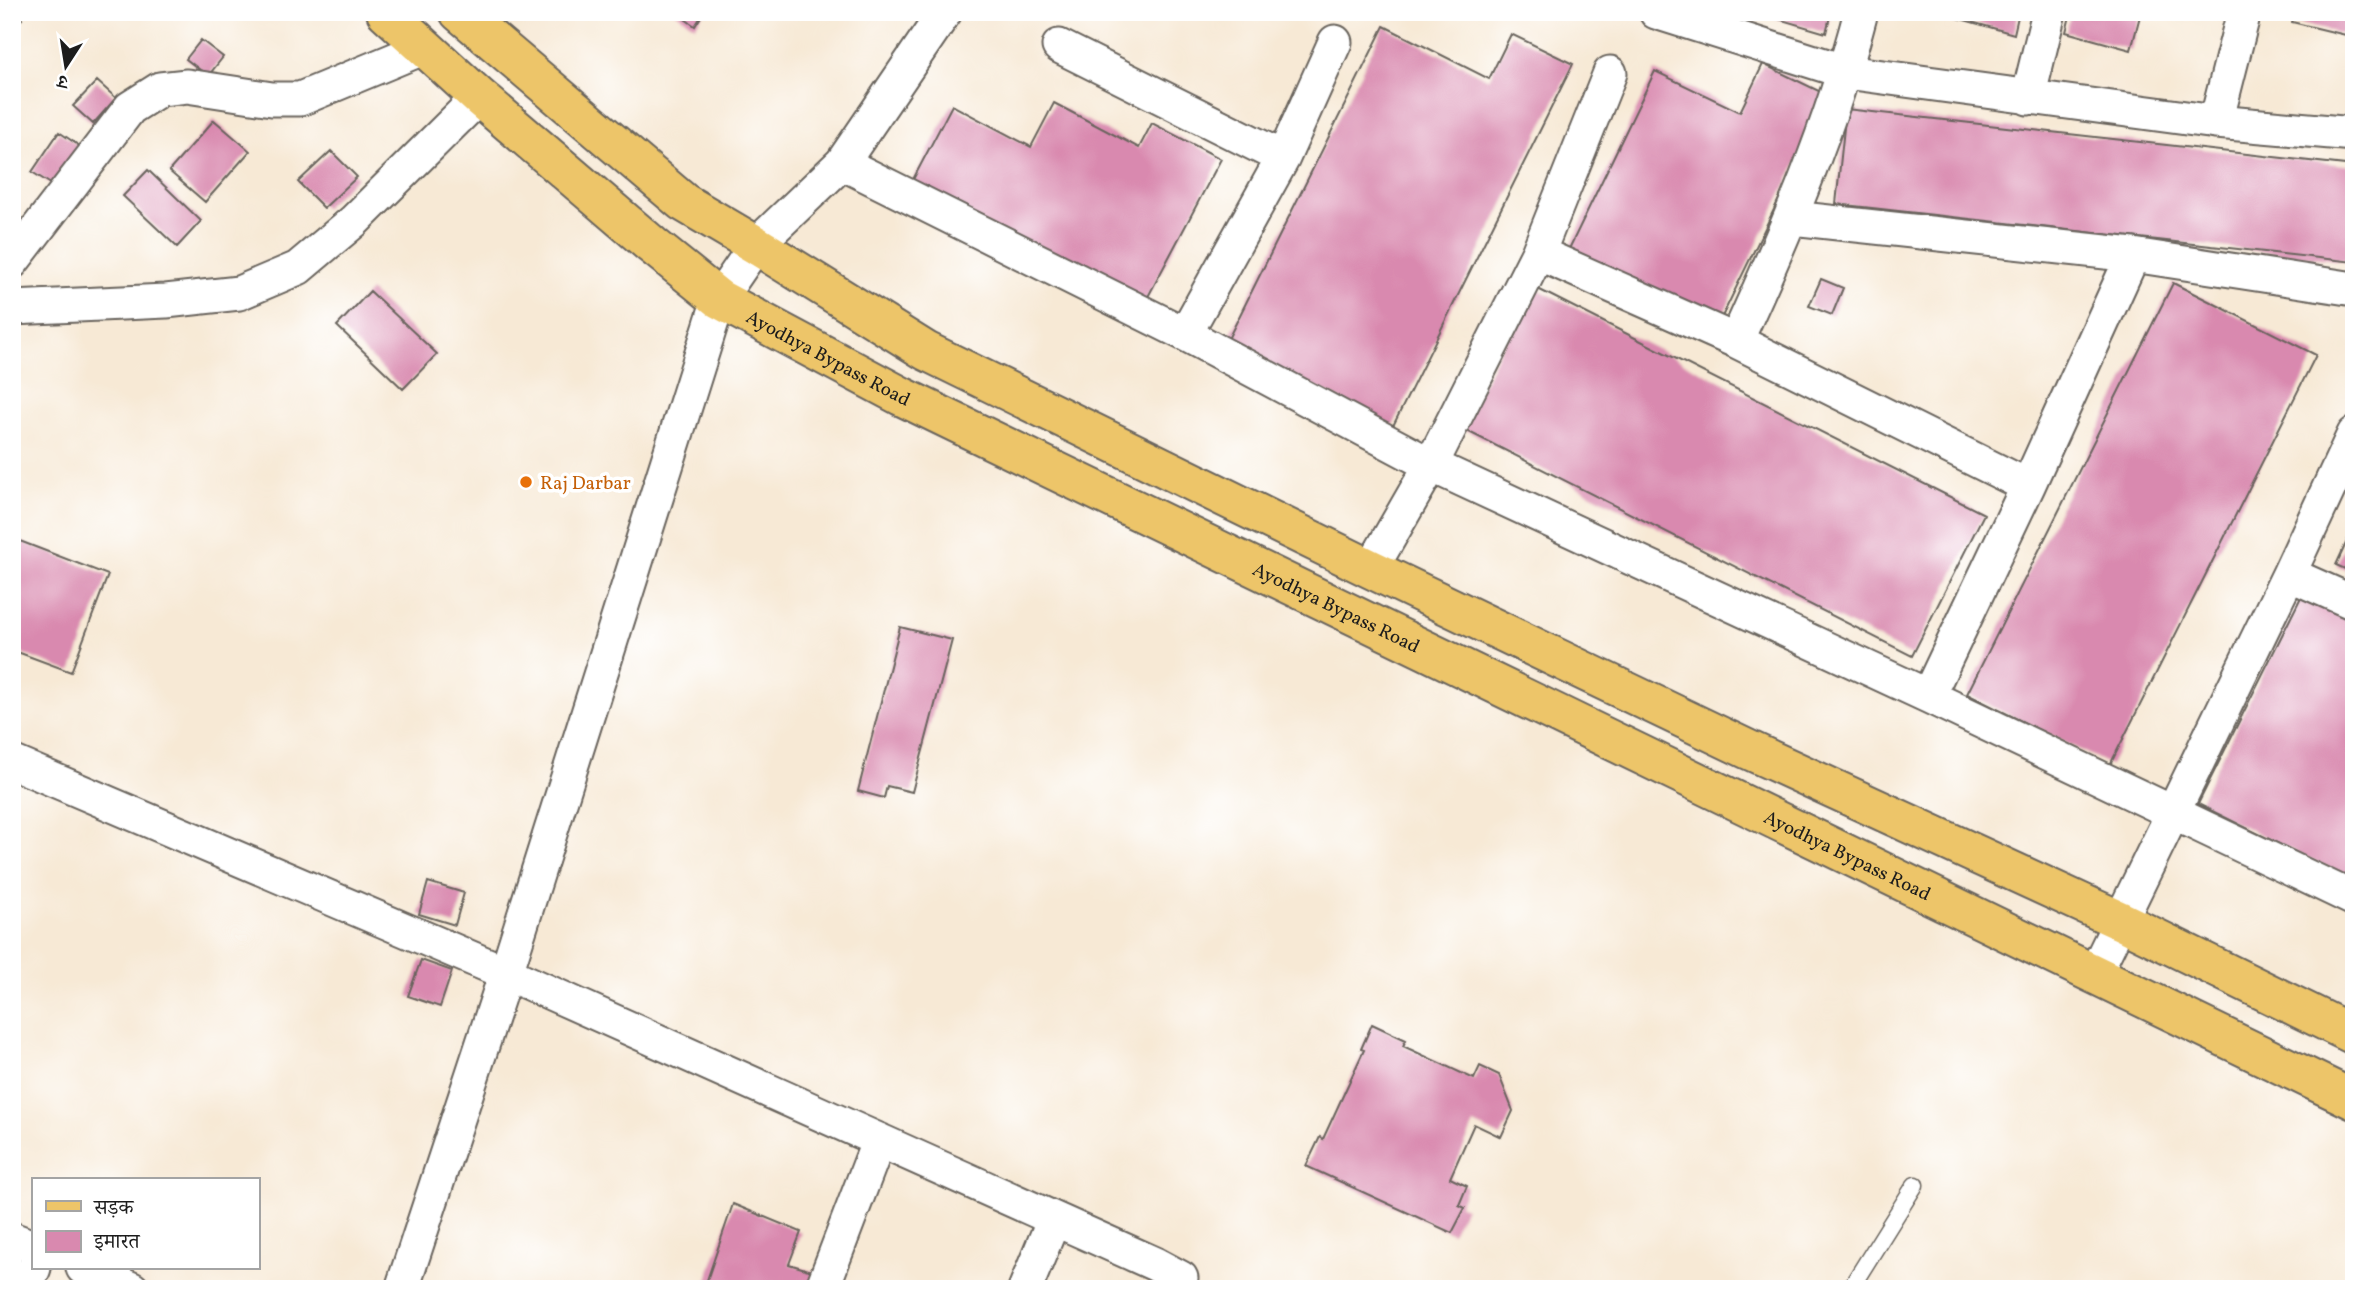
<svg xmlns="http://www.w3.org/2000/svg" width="2366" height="1301" font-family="Vollkorn,'Noto Serif Devanagari',serif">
  <rect width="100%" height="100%" fill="#fff"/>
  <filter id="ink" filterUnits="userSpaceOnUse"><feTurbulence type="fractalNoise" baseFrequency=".0143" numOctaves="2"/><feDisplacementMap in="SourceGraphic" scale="14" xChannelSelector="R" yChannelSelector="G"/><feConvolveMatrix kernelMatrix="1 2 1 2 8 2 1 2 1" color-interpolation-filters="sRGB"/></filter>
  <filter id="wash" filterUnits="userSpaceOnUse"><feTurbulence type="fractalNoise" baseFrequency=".00686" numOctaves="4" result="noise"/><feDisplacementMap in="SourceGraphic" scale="28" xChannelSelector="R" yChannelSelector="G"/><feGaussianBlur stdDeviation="1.57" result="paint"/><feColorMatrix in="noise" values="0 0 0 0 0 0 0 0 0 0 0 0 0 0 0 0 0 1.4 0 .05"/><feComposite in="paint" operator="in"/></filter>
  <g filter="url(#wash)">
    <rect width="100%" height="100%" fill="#f7e9d5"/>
    <g id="blocks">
      <path fill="#d989af" d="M12,12H16L22,19L12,27Z
        M675,12H704L695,26Z
        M1755,12H1831L1826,33Z
        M1936,12H2019L2014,34Z
        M2071,12H2141L2131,50L2066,32Z
        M2295,12H2354V37L2292,22Z
        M1384,26L1489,79L1511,34L1573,64L1393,426L1226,343Z
        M201,40L223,57L208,76L186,59Z
        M1763,64L1829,96L1719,323L1568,251L1655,71L1740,112Z
        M97,81L116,98L93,124L73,106Z
        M1054,103L1139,148L1152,123L1221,159L1141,310L908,189L952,105L1031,147Z
        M1846,109L2354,166V262L1836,204Z
        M214,120L250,151L205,202L169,171Z
        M59,132L81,147L54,186L32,172Z
        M331,151L357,177L324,208L298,182Z
        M148,170L201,221L177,247L123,196Z
        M1821,279L1843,288L1832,315L1809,306Z
        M2173,283L2316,355L2110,765L1967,694Z
        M1532,286L1984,514L1912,656L1461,428Z
        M370,291L437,354L403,389L337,326Z
        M2354,526V573L2336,565Z
        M12,538L108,575L71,672L12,650Z
        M2302,595L2354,621V881L2198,804Z
        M900,627L952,640L912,792L887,786L884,798L858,791Z
        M428,882L464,893L455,925L419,914Z
        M421,960L452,971L440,1007L408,996Z
        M1372,1024L1406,1040L1403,1046L1474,1079L1480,1066L1499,1075L1513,1111L1501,1137L1474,1124L1450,1178L1467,1186L1459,1205L1465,1208L1452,1233L1306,1166L1320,1137L1323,1139L1364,1050L1361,1049Z
        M733,1204L801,1232L789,1264L815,1272L809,1289H704Z"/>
    </g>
  </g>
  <g filter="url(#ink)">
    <use href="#blocks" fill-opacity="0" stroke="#69645d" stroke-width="2"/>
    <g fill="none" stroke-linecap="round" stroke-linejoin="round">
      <g stroke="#69645d" stroke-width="19">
        <path id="service" d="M1850,1289L1915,1185"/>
      </g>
      <g stroke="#69645d" stroke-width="37">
        <path id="minor" d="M1656,12L1846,72L2216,122L2354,134
          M1059,46L1283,158
          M2028,98L2049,12
          M2216,122L2244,12
          M842,163L1185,334L1431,465L1928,696L2354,899
          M1792,218L2133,255L2354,289
          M1538,253L1736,341L2028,486
          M12,262L130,108L160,89L187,86L272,99H300L423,48
          M12,308L166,301L239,293L298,268L354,221L479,97
          M1185,334L1283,158L1335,42
          M1736,341C1785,234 1831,127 1861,12
          M1371,569L1431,465L1538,253L1610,73
          M2289,574L2354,603
          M1928,696L2028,486L2133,255
          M12,762L506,973L1155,1264L1181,1278L1177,1289
          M2094,975L2289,574L2354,434
          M12,1239L33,1247
          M83,1268L132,1289
          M25,1289L34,1268
          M402,1289L506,973L719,299L756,245L842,163L945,12
          M822,1289L879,1140
          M1025,1289L1054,1219"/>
      </g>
      <g stroke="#69645d" stroke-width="42">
        <g id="primary">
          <path id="s1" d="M386,12L479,97L652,245L719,299L901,396L2354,1100"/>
          <path d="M459,12L683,202L756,245L926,351L1371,569L1747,749L2121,921L2354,1035"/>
        </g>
      </g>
      <use href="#service" stroke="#fff" stroke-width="16"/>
      <use href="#minor" stroke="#fff" stroke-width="33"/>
      <use href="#primary" stroke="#edc569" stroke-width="38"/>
    </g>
  </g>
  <circle fill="#e8710a" stroke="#fff" stroke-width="2.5" cx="526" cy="482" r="7"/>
  <g text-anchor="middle" stroke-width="7" stroke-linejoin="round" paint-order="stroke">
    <g font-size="19" fill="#1c1c1c" stroke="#fff">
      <text dy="7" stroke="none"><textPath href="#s1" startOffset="564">Ayodhya Bypass Road</textPath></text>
      <text dy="7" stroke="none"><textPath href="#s1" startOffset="1130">Ayodhya Bypass Road</textPath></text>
      <text dy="7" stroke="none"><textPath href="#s1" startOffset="1698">Ayodhya Bypass Road</textPath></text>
    </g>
    <g font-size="19" fill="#c56008" stroke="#fff" text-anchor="start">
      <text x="540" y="489">Raj Darbar</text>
    </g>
  </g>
  <rect width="2366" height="1301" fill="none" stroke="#fff" stroke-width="42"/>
  <rect x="32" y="1178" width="228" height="91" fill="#ffffff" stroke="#a4a4a4" stroke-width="2"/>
  <rect x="46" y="1201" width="35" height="10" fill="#edc569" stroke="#a4a4a4" stroke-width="2"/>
  <text x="94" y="1214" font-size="21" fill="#1c1c1c">सड़क</text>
  <rect x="46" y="1231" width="35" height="21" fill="#d989af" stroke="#a4a4a4" stroke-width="2"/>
  <text x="94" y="1248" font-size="21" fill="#1c1c1c">इमारत</text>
  <g transform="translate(66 66) rotate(192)" stroke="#ffffff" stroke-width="5" paint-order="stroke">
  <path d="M0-5L12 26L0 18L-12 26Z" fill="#1c1c1c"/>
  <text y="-10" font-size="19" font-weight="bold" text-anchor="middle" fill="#1c1c1c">उ</text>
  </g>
</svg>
